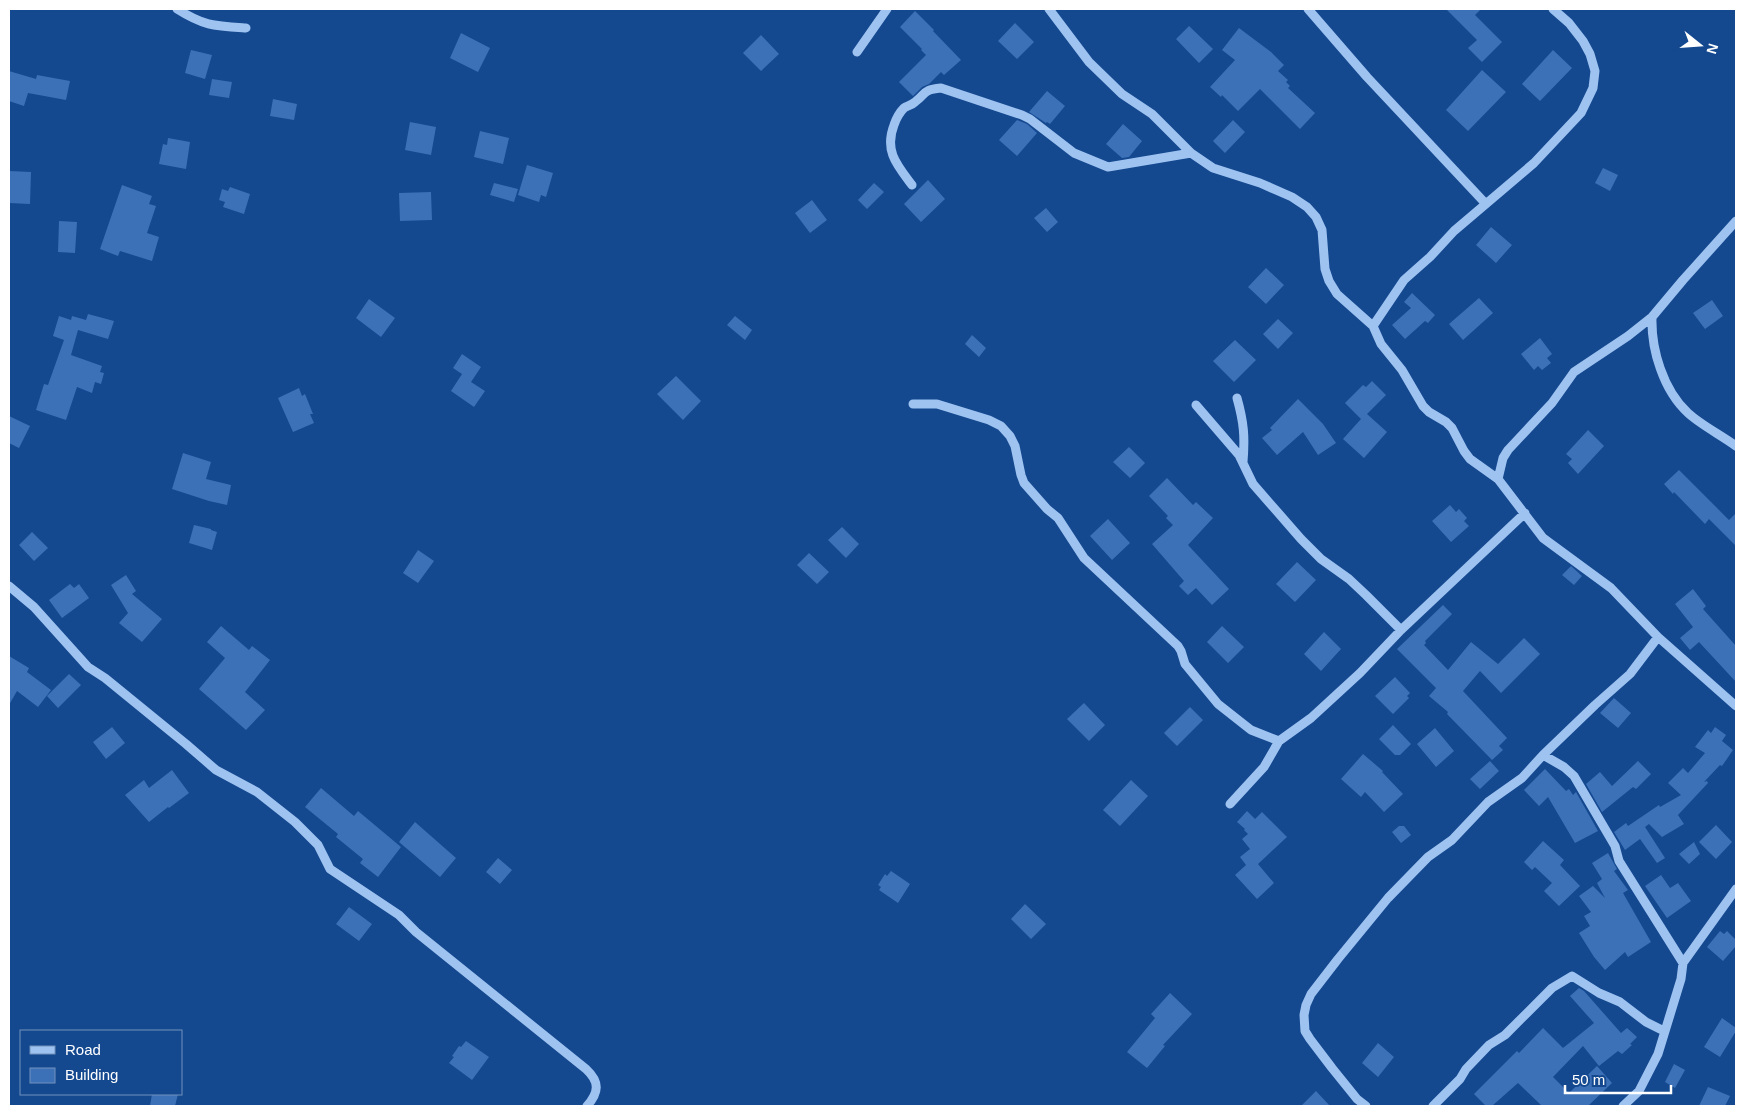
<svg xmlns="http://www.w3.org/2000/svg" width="1745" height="1115" font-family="Arial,sans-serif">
  <rect width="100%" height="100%" fill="#14488f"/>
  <path fill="#3c71b8" d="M1446,9H1481L1475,15L1502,42L1482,62L1468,48L1477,40Z
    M915,11L934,30L933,31L961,60L944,75L941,72L929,84L922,87L913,96L899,82L926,55L921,50L922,49L900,27Z
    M1015,23L1034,42L1017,59L998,41Z
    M1189,26L1213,49L1199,63L1176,39Z
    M1239,28L1271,52L1284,65L1278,71L1288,80L1286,82L1290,86L1288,88L1315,113L1300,129L1260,89L1238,111L1222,95L1221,97L1210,87L1235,60L1222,50Z
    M461,33L490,48L478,72L450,58Z
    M761,35L779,54L761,71L743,53Z
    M191,50L212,55L205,79L185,73Z
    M1553,50L1572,68L1540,101L1522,84Z
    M1482,70L1506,92L1468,131L1446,110Z
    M9,71L36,79L37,75L70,81L66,100L28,93L24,106L9,101Z
    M212,79L232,82L229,98L209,95Z
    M1047,91L1065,106L1050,124L1047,122L1046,123L1029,112Z
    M273,99L297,104L294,120L270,116Z
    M1017,120L1027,124L1037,133L1017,156L999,140Z
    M1233,120L1245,132L1225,153L1213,141Z
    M410,122L436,127L431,155L405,150Z
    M1123,124L1142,141L1129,157L1122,158L1106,144Z
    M480,131L509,138L503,164L474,157Z
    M168,138L190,142L186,169L159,164L163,144L167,145Z
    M527,165L553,173L546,197L541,195L539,202L518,195Z
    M1603,168L1618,175L1610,191L1595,183Z
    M9,171L31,172L30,204L9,203Z
    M928,180L945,199L921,222L904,204Z
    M494,183L518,189L514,202L490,195Z
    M874,183L884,192L867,209L858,200Z
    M122,185L152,196L149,204L156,206L147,233L159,237L152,261L120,251L118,256L100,249Z
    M230,187L250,194L244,214L223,207L225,202L219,200L222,189L228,191Z
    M431,192L432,220L400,221L399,193Z
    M812,200L827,220L810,233L795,213Z
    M1046,208L1058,222L1047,232L1034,218Z
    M59,221L77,222L75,253L58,252Z
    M1491,227L1512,245L1496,263L1476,245Z
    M1266,268L1284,285L1266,304L1248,287Z
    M1412,293L1435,315L1428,323L1425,321L1405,339L1392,325L1411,308L1404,302Z
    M1479,298L1493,313L1463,340L1449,324Z
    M369,299L395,318L381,337L356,318Z
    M1712,300L1723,316L1705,329L1693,313Z
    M88,314L114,321L108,339L78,330L71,355L102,366L100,372L104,373L101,384L95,382L92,393L77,387L66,420L36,410L44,384L48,385L64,340L53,336L59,316L71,320L72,316L86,320Z
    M735,316L752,330L745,340L727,325Z
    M1278,319L1293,333L1278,349L1263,334Z
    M972,335L986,348L979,357L965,344Z
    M1540,338L1552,354L1547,358L1551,363L1542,370L1538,366L1534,370L1521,354Z
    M1235,340L1256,360L1234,382L1213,361Z
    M462,354L481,367L471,382L485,391L474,407L451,391L462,374L453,368Z
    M676,376L701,401L683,420L657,394Z
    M1372,381L1386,395L1367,414L1387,432L1364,458L1343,439L1361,419L1345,403L1363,385L1366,387Z
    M299,388L302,396L305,394L313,414H310L314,423L293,432L278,398Z
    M1298,399L1323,424L1336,443L1318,455L1303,432L1277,455L1262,438L1272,430L1270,428Z
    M9,416L30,426L19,448L9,443Z
    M1588,430L1604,446L1578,474L1568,463L1572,459L1566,454Z
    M1129,447L1145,463L1130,478L1113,462Z
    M183,453L211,462L206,479L231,485L227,505L209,501L172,489Z
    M1679,470L1729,520L1736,513V546L1709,519L1705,524L1674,492L1673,494L1664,484Z
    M1167,478L1193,505L1196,502L1213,518L1188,545L1229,589L1212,605L1196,588L1188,595L1179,586L1184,581L1152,544L1173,525L1166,518L1168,516L1149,496Z
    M1450,505L1456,512L1459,509L1467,518L1464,521L1469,526L1451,542L1432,521Z
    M1108,519L1130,543L1112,560L1090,536Z
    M194,525L211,529V530L217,532L212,550L189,543Z
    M842,527L859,544L846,558L828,540Z
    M32,532L48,548L34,561L19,545Z
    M418,550L434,561L418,583L403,573Z
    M809,553L829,572L817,584L797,565Z
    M1297,562L1316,580L1295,602L1276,584Z
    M1571,566L1582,576L1574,585L1562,575Z
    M126,575L136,591L132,594L162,619L142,642L119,623L128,613L111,585Z
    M70,584L74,588L79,584L89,598L62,618L49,600Z
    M1693,589L1706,606L1703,609L1736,646V682L1699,642L1690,650L1680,638L1693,627L1675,604Z
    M1443,605L1452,614L1425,641L1426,643L1424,645L1448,670L1471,642L1498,664L1524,638L1540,654L1501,693L1480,671L1463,691L1507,738L1499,746L1503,750L1492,760L1447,714L1448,712L1429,696L1436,688L1397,649Z
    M221,626L249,650L252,646L270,660L245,692L265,710L246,730L199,689L225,658L207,642Z
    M1222,626L1244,647L1228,663L1207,642Z
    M1324,632L1341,649L1321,671L1304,654Z
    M9,656L29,668L27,672L51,690L38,707L17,691L9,705Z
    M69,674L81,685L58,708L47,696Z
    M1395,677L1410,693L1407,696L1409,698L1393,714L1375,696Z
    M1614,698L1631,713L1618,728L1600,713Z
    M1084,703L1105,725L1089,741L1067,719Z
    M1190,707L1203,720L1177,746L1164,733Z
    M1393,725L1411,744L1400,755H1395L1379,739Z
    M112,727L125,743L106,759L93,742Z
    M1715,727L1726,735L1722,741L1733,750L1722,766L1720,765L1704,782L1707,781L1708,783L1678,815L1684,824L1662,837L1649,824L1645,827L1665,858L1657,863L1640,839L1625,850L1614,832L1626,823L1628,826L1659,805L1660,807L1681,795L1668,783L1683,768L1688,773L1705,753L1695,747L1708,730L1711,733Z
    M1435,728L1454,751L1436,767L1417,744Z
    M1363,754L1383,771L1382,772L1403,794L1384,812L1365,792L1361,797L1341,779Z
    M1490,761L1499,771L1480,789L1470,779Z
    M1638,761L1651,774L1636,789L1633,787L1602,812L1586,784L1600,772L1612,786Z
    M1545,769L1566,791L1569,789L1573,795L1576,792L1598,831L1575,843L1548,797L1539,806L1524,790Z
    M172,770L189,793L169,808L168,807L149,822L125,795L144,780L149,788Z
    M1131,780L1148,796L1120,826L1103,810Z
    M321,788L354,816L358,811L401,847L378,877L360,863L363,859L336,837L338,834L305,807Z
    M1247,811L1255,819L1262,812L1287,837L1258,864L1274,883L1257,899L1235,875L1246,865L1240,857L1250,849L1242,839L1248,834L1244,830L1245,829L1237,822Z
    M415,822L456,858L440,877L399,842Z
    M1716,825L1732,842L1716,859L1699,842Z
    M1399,826H1404L1411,835L1401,843L1392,832Z
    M1543,841L1564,860L1560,865L1580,886L1559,906L1544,891L1552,883L1535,867L1532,870L1524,862Z
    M1694,842L1700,854L1689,864L1679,854Z
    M1608,853L1617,869L1614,871L1628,890L1623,893L1651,942L1628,957L1625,952L1605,970L1594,957L1579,933L1590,926L1584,916L1591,912L1579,896L1593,886L1605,898L1597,883L1602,879L1592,863Z
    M498,858L512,870L500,884L486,872Z
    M891,871L910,884L898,903L879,890L881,887L878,885L885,874L887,876Z
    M1661,875L1670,888L1678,883L1691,901L1667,918L1645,886Z
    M1025,904L1046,924L1031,939L1011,919Z
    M349,907L372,924L359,941L336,924Z
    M1720,931L1724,934L1727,931L1736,940V946L1723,961L1707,947Z
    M1579,988L1584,991L1621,1033L1627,1028L1637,1037L1630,1044L1632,1045L1622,1054L1618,1051L1599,1066L1583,1046L1553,1077L1569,1093L1597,1066L1612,1083L1588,1106H1542L1518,1083L1492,1106H1486L1474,1094L1517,1051L1519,1053L1543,1028L1563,1048L1594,1023L1570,996Z
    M1170,993L1192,1014L1163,1045L1165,1046L1147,1068L1127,1052L1155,1018L1151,1014Z
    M1722,1018L1736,1028V1031L1720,1057L1704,1047Z
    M466,1041L489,1057L472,1080L449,1063L454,1057L452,1056L459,1046L461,1047Z
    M1378,1043L1394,1057L1378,1077L1362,1063Z
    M1674,1064L1685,1070L1675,1088L1665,1082Z
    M1708,1087L1730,1096L1725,1106H1699Z
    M1316,1091L1330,1106H1301Z
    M152,1094H178L175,1106H150Z"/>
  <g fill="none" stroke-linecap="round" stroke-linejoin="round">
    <path stroke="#9ec3f1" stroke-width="9" d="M177,9C204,26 214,26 246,28
      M1049,9L1089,62L1122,94L1152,114L1191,153L1213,168L1260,183L1292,197L1307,207L1316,217L1322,230L1325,269L1329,281L1337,294L1373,326L1381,344L1402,370L1423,406L1429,412L1446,422L1452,428L1464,451L1470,459L1498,479L1543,538L1611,588L1658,637L1736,706
      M1308,9L1367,77L1486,204
      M857,52L887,9
      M912,185C897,165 884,151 894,125C896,119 900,112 904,108C907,106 912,105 915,102C927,93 922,90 941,88L1022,115L1030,119L1074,153L1108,167L1191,153
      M1652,317C1651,349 1663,390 1688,413C1701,425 1721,435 1736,446
      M1373,326L1404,280L1430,257L1454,231L1534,163L1581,113L1593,88L1595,71L1590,54L1583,41L1569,23L1553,9
      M1237,398C1244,423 1245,437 1243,462
      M913,404H937L989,420L1001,426L1010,436L1015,446L1021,475L1024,483L1047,509L1058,518L1084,558L1178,646L1181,651L1185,664L1218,704L1251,730L1279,741
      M1196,405L1239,455L1253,484L1301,539L1321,559L1349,579L1366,595L1401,630
      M1498,479L1503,458L1508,450L1552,403L1574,372L1628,336L1652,317L1683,280L1736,221
      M9,586L34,607L88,667L105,678L186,744L216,770L257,792L295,822L318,845L330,869L399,915L416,932L586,1069C600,1082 599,1092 587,1106
      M1543,755L1564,767L1574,776L1615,846L1619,861L1683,963
      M1230,804L1264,767L1279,741L1311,718L1360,673L1401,630L1525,513
      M1366,1106L1357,1099L1332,1068L1310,1039L1305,1031L1304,1015L1306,1005L1311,994L1338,959L1388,898L1428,857L1452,840L1488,802L1522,778L1543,755L1595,705L1630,674L1658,637
      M1433,1106L1460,1079L1466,1069L1489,1045L1505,1035L1552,988L1572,976L1599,993L1620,1002L1646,1022L1664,1031
      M1623,1106L1639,1091L1658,1054L1681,979L1683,963L1736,889"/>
  </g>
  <rect width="1745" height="1115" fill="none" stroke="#ffffff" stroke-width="20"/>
  <rect x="20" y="1030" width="162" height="65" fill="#14488f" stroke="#7291bc"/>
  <rect x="30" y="1046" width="25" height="8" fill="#9ec3f1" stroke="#7291bc"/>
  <text x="65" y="1055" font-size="15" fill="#ffffff">Road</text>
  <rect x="30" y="1068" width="25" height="15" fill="#3c71b8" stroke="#7291bc"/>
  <text x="65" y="1080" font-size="15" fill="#ffffff">Building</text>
  <g transform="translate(1700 45) rotate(107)" stroke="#14488f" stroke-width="4" paint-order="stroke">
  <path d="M0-4L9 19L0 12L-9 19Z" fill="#ffffff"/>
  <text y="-8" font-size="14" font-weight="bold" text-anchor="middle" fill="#ffffff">N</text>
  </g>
  <path d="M1565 1085v8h106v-8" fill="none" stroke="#ffffff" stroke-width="2.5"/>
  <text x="1572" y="1085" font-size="15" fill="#ffffff" stroke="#14488f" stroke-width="4" paint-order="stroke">50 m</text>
</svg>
